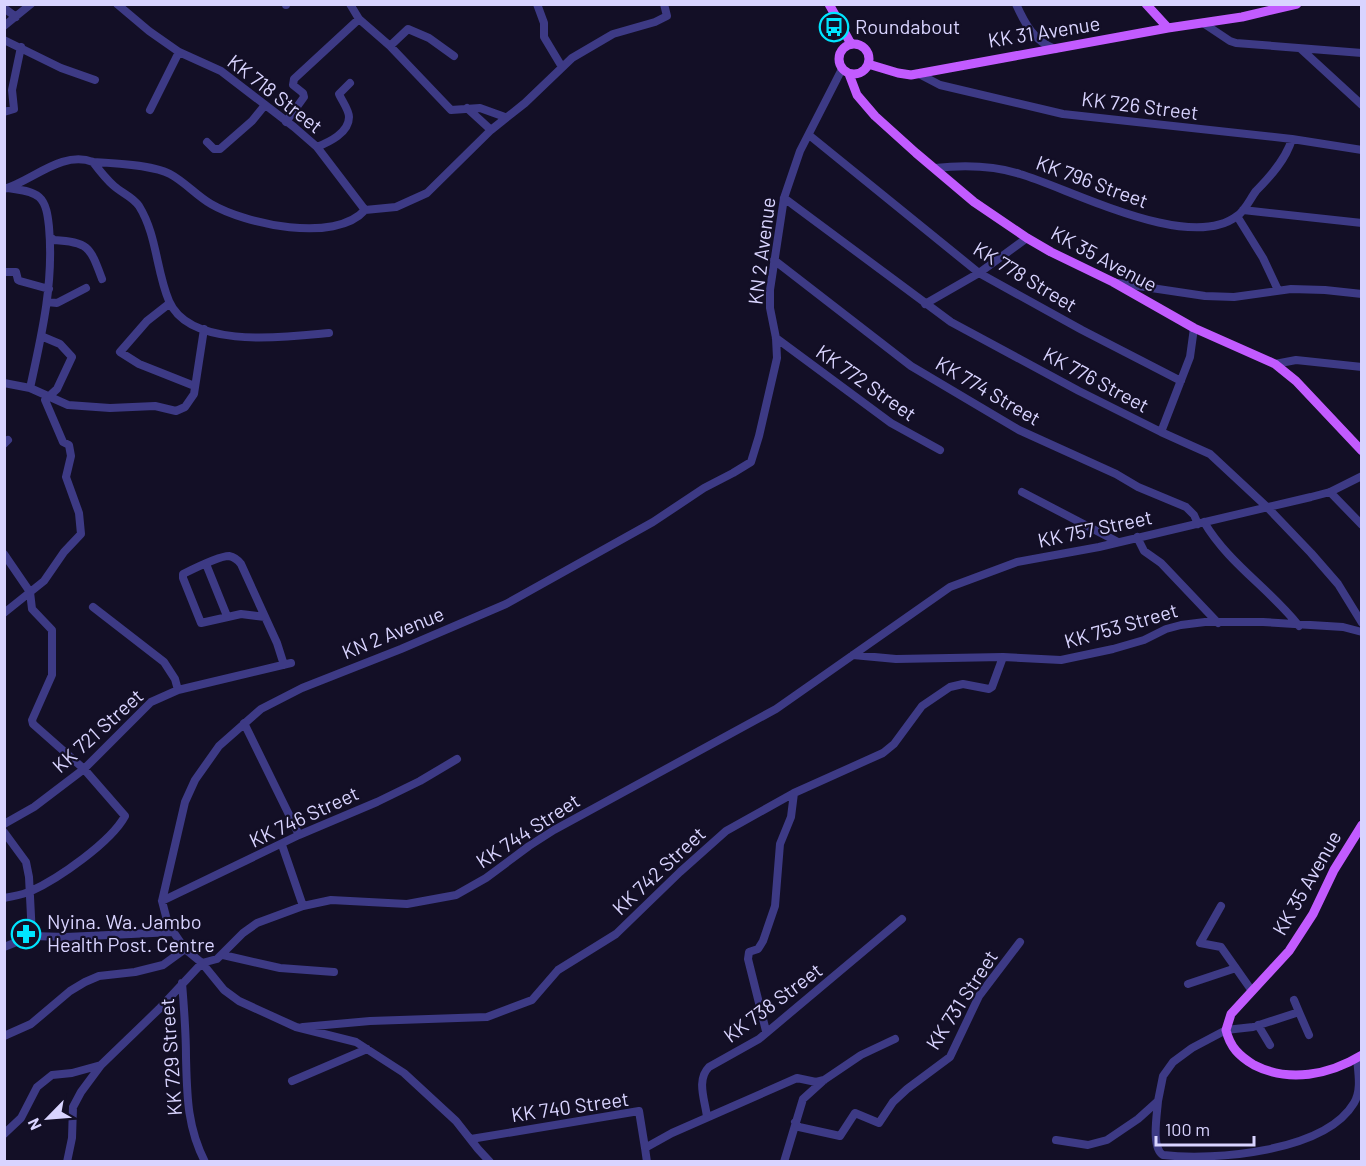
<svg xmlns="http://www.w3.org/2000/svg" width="1366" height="1166" font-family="Barlow,sans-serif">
  <rect width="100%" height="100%" fill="#130f26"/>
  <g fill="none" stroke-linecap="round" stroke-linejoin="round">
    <path stroke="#3d3a85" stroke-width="8" d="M117,4L149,31L179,52L221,71L294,127L317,147L365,210
      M350,4L359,19L390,46L451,110L480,108L505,117
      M537,4L544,23V37L562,67
      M1016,4C1025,24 1034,41 1055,49
      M286,5V4
      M4,8L16,17
      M1203,23L1230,41L1236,43L1362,53
      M4,26L31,4
      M4,40L61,68L95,80
      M390,46L408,29L429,38L454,56
      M1301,49L1362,105
      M919,74L940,85L1063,114L1292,139L1362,150
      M467,108L491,130
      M150,110L179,52
      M4,112L14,109L12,90L21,47
      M286,122L304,97L303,93L293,85L294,79L359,19
      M809,135L979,273L1082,330L1181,381
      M207,142L214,149H220L252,121L265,105
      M317,147C329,142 349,133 349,117C349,110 342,101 339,94L350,83
      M93,162C99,170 106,179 114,186C122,193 133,197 139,206C157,235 156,270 169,301C190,350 287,337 329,333
      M935,168C963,165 992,165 1020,174C1071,189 1189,253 1237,216C1245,211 1250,199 1256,191C1271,176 1286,159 1292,139
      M4,189C32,181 62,150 93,162C113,163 153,165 170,174C185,182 197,196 211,204C245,224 335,244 365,210
      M784,198L951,322L1079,391L1161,432L1210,454L1268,508L1311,553L1338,584L1362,623
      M365,210L396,207L427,193L491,130L525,103L572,58L613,34L655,22L667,16L664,4
      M1243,210L1362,223
      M1237,216L1263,258L1278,290
      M50,237L54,240C89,242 90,247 102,279
      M774,260L911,366L1019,430L1116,474L1138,487L1186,507L1194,515L1198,524
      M4,272H16L18,280L20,281L49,289
      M1118,283L1205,296L1234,297L1291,289L1325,290L1362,294
      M47,302L57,303L86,288
      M170,303L147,321L120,352L139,364L192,385
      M925,304L979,273L1027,238
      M776,338L891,423L940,450
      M1275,364L1296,360L1362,367
      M4,383L30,388C42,334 54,282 49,227C48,218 47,204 39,197C31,190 18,190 8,188
      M30,388L68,405L110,408L155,406L176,411L185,407L194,394L204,329
      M1161,432L1190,357L1194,328
      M4,444L8,440
      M1022,492L1118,542
      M1330,492L1362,525
      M1204,522C1228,563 1270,589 1299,626
      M1137,537L1144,551L1161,563L1218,623
      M4,554L30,592L32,609L52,630V675L32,720L33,724L84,769L125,816C111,842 58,879 31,891C23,895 13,896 4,898
      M206,564L227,616
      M93,607L164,662L175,679L178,690
      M4,613L44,581L64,552L81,534L79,513L66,477L71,456L69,445L63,442L45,400L57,389L72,357L60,344L41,336
      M265,617L241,614L201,623L183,578V574C193,569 219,556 229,556C234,557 238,560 241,564L277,643L284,665
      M853,655L896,659L1003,657L1061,660L1113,649L1144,640L1166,629L1181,625L1205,622H1263L1343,627L1362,632
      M244,723L299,835
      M4,824L34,807L84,769L151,702L178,690L291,663
      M4,832L26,862L29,877L32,936
      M282,845L303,906
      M162,901L299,835L377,802L420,781L457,759
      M1221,906L1200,943L1221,947L1252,991
      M4,947L32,936L66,937L174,932
      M223,955L280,968L334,972
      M182,983C184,1007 186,1032 186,1057C187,1095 187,1127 205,1162
      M1188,984L1236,968
      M1294,1000L1299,1012
      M1258,1025L1270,1045
      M303,1027L370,1021L487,1017L532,1000L558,970L616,934L680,872L726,831L794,793L883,753L894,744L922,706L950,687L963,684L989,689L992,687L1003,657
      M766,1031L748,959L749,952L758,949L763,941L775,906L780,844L791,817L794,793
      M4,1036L31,1024L70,991L85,982L99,976L135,972L163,965L185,949
      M292,1081L367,1049
      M1158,1101C1157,1115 1151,1148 1163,1155C1214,1161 1325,1152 1354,1103C1362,1090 1358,1072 1357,1058
      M707,1117C705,1100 696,1080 709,1067L759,1039L902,919
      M795,1122L799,1127L840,1136L855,1113L879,1123L893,1102L907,1089L950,1057L979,996L1020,942
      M4,1134L21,1118L37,1087L52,1075L72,1073L101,1065
      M471,1139L639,1111L645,1148
      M1056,1140L1088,1145L1107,1140L1138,1119L1158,1101L1163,1076L1173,1062L1192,1048L1226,1030L1253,1027L1299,1012L1309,1035
      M67,1162L72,1138L73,1107L81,1092L101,1065L159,1009L202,963L217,959L243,933L257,923L303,906L331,900L407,904L456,895L486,878L529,846L554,830L776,709L950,587L1017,562L1099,547L1311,497L1330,492L1362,476
      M490,1162L478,1149L456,1121L404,1073L356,1042L296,1027L239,1001L224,990L202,963L185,949L168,924L162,901L185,802L195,780L219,746L261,709L302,688L401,649L506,604L653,522L704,488L733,473L751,462L759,436L777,358L776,338L770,308V290L784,198L800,151L842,69
      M647,1162L645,1148L672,1133L797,1078L816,1082L824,1080
      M784,1162L803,1099L824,1080L861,1055L895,1039"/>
    <path stroke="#c25bff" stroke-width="9" d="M829,4L851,44
      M1146,4L1168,28
      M839 59a15 15 0 1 1 30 0a15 15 0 1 1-30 0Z
      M868,64L898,73L911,75L1168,28L1242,17L1297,4
      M849,74L857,95L875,116L916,153L974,202L1027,238L1051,252L1113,282L1194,328L1275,364L1296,381L1362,451
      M1362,825L1334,870L1313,914L1289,951L1231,1014L1226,1030C1230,1047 1239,1056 1254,1065C1289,1083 1329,1075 1362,1055"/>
  </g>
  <defs>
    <g id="bus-ring" transform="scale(1.5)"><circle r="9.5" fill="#130f26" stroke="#00e5ff" stroke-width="1.5"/><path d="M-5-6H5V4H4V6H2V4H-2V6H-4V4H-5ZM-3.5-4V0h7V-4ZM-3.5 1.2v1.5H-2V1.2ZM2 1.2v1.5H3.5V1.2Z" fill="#00e5ff"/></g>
    <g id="pharmacy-ring" transform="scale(1.5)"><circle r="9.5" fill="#130f26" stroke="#00e5ff" stroke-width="1.5"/><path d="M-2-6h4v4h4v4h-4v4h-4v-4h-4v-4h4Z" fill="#00e5ff"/></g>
  </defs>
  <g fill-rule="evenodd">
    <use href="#bus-ring" x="834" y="27"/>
    <use href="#pharmacy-ring" x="26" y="934"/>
  </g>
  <g text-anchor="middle" stroke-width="4.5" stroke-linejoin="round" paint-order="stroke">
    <g font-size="20" fill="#d9d4ff" stroke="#130f26" text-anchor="start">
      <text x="855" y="34">Roundabout</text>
      <text x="47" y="929">Nyina. Wa. Jambo<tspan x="47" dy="23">Health Post. Centre</tspan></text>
    </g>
    <g font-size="20" fill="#d9d4ff" stroke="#130f26">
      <text transform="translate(1044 32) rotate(-9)" y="7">KK 31 Avenue</text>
      <text transform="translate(275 94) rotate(38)" y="7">KK 718 Street</text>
      <text transform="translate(1140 106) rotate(7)" y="7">KK 726 Street</text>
      <text transform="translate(1092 182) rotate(20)" y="7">KK 796 Street</text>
      <text transform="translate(762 251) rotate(-83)" y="7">KN 2 Avenue</text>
      <text transform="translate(1104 259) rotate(28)" y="7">KK 35 Avenue</text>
      <text transform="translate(1025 277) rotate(31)" y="7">KK 778 Street</text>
      <text transform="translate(1096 380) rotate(28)" y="7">KK 776 Street</text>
      <text transform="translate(866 383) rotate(35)" y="7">KK 772 Street</text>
      <text transform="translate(988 391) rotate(30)" y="7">KK 774 Street</text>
      <text transform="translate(1095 529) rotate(-12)" y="7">KK 757 Street</text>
      <text transform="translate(1121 626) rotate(-16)" y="7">KK 753 Street</text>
      <text transform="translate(393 633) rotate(-22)" y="7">KN 2 Avenue</text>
      <text transform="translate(98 731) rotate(-42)" y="7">KK 721 Street</text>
      <text transform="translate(304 817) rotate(-25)" y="7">KK 746 Street</text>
      <text transform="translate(528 831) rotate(-33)" y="7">KK 744 Street</text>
      <text transform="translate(659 871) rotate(-43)" y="7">KK 742 Street</text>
      <text transform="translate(1307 883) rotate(-60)" y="7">KK 35 Avenue</text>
      <text transform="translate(962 1000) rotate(-57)" y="7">KK 731 Street</text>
      <text transform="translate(773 1003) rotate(-37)" y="7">KK 738 Street</text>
      <text transform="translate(171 1057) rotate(-94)" y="7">KK 729 Street</text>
      <text transform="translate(570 1107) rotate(-8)" y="7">KK 740 Street</text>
    </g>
  </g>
  <rect width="1366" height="1166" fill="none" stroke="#d9d4ff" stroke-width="12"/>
  <g transform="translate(48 1118) rotate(245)" stroke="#130f26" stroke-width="4.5" paint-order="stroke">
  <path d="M0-4.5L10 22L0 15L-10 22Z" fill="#d9d4ff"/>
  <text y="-9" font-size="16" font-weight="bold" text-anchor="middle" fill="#d9d4ff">N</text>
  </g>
  <path d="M1156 1136v9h98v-9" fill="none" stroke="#d9d4ff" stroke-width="3"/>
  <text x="1165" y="1136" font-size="18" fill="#d9d4ff" stroke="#130f26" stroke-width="4.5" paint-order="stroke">100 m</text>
</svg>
